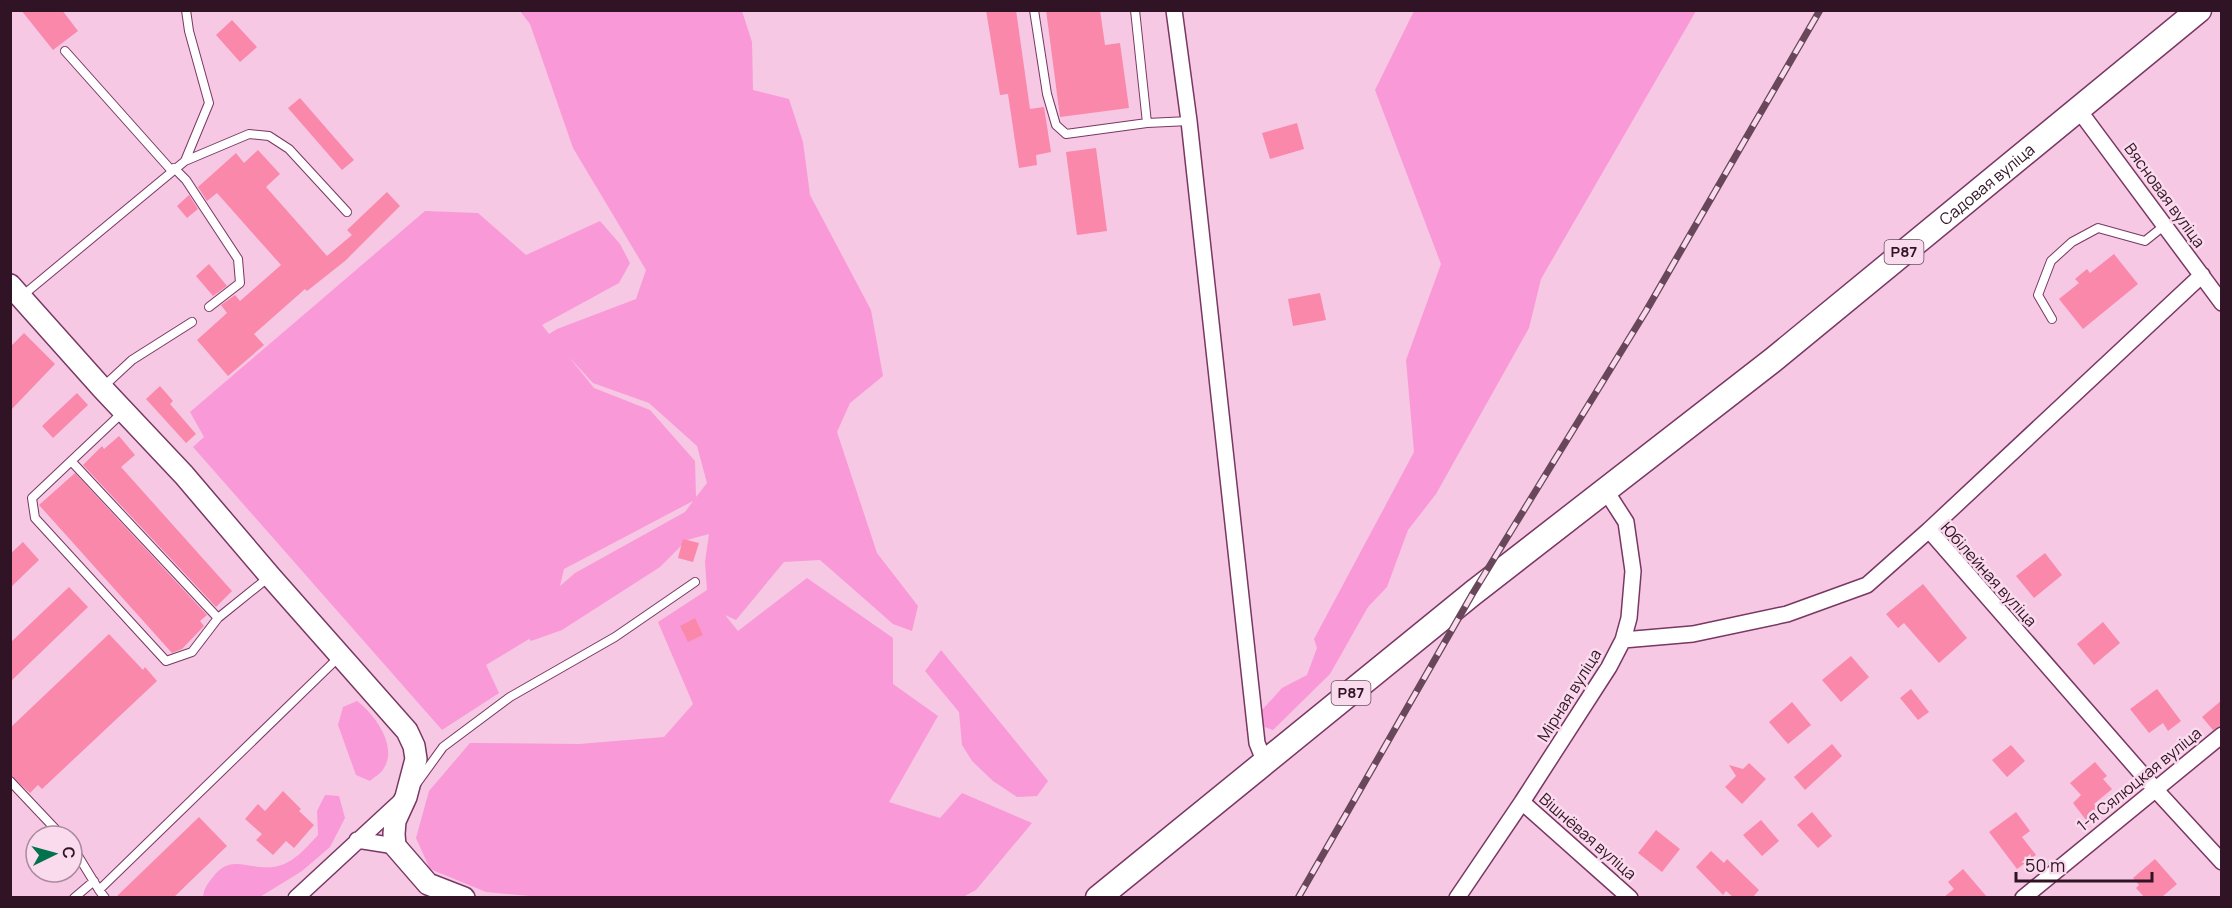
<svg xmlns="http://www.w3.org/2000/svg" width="2232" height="908" font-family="Manrope,sans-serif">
  <rect width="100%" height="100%" fill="#f6c8e4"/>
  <path fill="#fa99d8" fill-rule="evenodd" d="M520,11H742L752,42L753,90L789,99L803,142L810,195L871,310L883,376L850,403L837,432L877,553L918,606L912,631L893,624L820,560L784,562L736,620L725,615L738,631L807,578L893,638V684L938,716L889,802L940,818L962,793L1032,823L976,890L963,897H541L486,892L430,869L416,838L429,791L470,743L579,744L664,737L693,704L658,622L707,590L705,562L709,534L687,540L660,567L562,630L531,641L529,639L486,665L499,693L442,730L193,447L204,437L190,412L425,211L478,213L526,255L600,221L620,244L630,263L619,283L542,325L549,334L557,329L636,299L646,270L573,148L530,24ZM569,357L593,383L649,403L697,446L707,483L696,497L695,461L650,410L594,388ZM693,501L685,512L575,573L560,586L564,569Z
    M1414,11H1696L1541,279L1529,328L1436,494L1408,530L1387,587L1368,607L1330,674L1273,730L1262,726V710L1282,688L1307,675L1317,648L1314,639L1414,452L1406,360L1441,264L1375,90Z
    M941,650L1048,781L1037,796L1017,797L993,781L972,761L962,745L959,712L925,671Z
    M357,701C374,714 398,745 384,768C382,773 374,777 370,781L356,775L338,725L343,707Z
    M325,795L339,796L345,818L330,847L302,871L260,897H203C204,889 207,884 213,877C230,853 249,870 273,867C292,865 306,848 318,835L317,811Z"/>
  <path fill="#fa88ab" d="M21,10H62L78,31L53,50Z
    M986,10H1016L1030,109L1044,107L1051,152L1036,155L1037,165L1019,168L1008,94L1000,95Z
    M1046,10H1100L1105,45L1120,43L1129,108L1060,117Z
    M232,20L257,47L240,62L216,35Z
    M300,98L354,160L342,170L288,108Z
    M1297,123L1304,149L1270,159L1262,133Z
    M1096,148L1107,231L1077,235L1066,152Z
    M258,150L280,174L266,187L327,256L352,235L347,230L387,192L400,206L345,261L307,291L305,289L254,334L264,345L228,376L197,340L227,313L221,305L235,295L240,301L281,265L217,193L207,201L198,187L236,153L244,163Z
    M189,195L198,209L187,218L177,206Z
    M2114,254L2138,284L2083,329L2059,299L2079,283L2075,279L2087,269L2090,273Z
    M209,264L227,286L213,296L196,276Z
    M1320,293L1326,320L1293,326L1288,299Z
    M24,333L55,364L10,411V347Z
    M160,386L173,401L170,404L196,434L186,443L146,399Z
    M77,393L88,405L53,438L42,426Z
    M119,436L135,455L121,467L232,591L216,607L83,465L102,446L104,449Z
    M75,473L207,615L200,621L204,626L182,649L172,653L39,505Z
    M683,539L699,543L693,562L678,558Z
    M23,542L39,560L10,588V554Z
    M2045,553L2062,575L2034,598L2016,576Z
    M1923,584L1967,638L1939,663L1904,623L1898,628L1886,614Z
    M69,587L88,607L10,682V643Z
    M695,618L703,635L688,642L680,626Z
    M2103,622L2120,643L2094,665L2077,644Z
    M109,634L143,670L145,667L157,681L42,789L38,785L30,793L10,775V728Z
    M1851,656L1869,677L1841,702L1822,680Z
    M1911,689L1929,712L1918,720L1900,698Z
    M2157,689L2181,721L2168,731L2163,723L2149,733L2130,709Z
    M2222,700V724L2213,730L2202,717Z
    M1792,702L1811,725L1788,744L1769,722Z
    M1832,744L1842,756L1805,790L1794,777Z
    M2011,745L2025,761L2007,777L1992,760Z
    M2095,762L2107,776L2103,779L2112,789L2094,804L2102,815L2089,824L2073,803L2081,795L2070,783Z
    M1749,763L1766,779L1742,804L1725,787L1736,776L1729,765L1743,769Z
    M283,791L301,809L299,811L314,825L294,848L286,841L273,855L256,840L262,834L245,819L258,804L265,811Z
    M1812,812L1832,836L1818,848L1797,825Z
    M2016,812L2030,831L2022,837L2036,855L2017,869L1989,832Z
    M199,817L227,846L174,897H116Z
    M1761,820L1779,841L1762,856L1743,835Z
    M1656,830L1680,849L1662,872L1638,853Z
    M1711,851L1724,863L1727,859L1759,890L1753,897H1733L1726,891L1723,895L1696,867Z
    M2155,859L2177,884L2162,897H2144L2136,888L2139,885L2133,878Z
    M1963,869L1987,897H1944L1954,889L1948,882Z"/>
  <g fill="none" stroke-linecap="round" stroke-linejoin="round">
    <g stroke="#793763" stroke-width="10">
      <path id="lane" d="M1034,10L1047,94L1056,125L1066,134L1147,123L1189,121
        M1135,10L1147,123
        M65,51L172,171
        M185,161L249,134L269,136L289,149L347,212
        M174,168L186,180L238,259L240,283L209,307
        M22,296L185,161L209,103L189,31L186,10
        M2052,319L2038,295L2051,261L2072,242L2098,228L2145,241L2165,225
        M104,386L132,360L192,322
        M122,413L32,498L35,518L166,661L192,652L218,618L269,577
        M72,462L218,618
        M10,781L62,836
        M417,783L443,747L510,697L615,637L695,582
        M72,846L99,890L105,898
        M99,890L340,656
        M74,898L94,881"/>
    </g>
    <g stroke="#793763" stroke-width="18">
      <path id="street" d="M1174,10L1189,121L1257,743L1265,763
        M2078,109L2222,303
        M1929,530L2202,275
        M1623,640L1693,634L1787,614L1867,585L1929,530L2155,789L2222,862
        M1522,802L1630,898
        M357,840L395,846
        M296,898L402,800
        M1457,898L1522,802L1609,667L1623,640L1629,618L1633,571L1626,522L1606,491
        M2023,898L2222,735"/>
    </g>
    <g stroke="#793763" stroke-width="24">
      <path id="secondary" d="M10,285L102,388L184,475L270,576L407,731L414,746L416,759L406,797L395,821L394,834L395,846L428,884L464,898"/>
    </g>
    <g stroke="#793763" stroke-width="27">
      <g id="primary">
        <path id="s1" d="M1098,898L1473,593L1773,360L2199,10"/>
      </g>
    </g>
    <use href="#lane" stroke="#fff" stroke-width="8"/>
    <use href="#street" stroke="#fff" stroke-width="15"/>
    <use href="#secondary" stroke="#fff" stroke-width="21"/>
    <use href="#primary" stroke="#fff" stroke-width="24"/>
    <g stroke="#68475b" stroke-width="7">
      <path id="rail" d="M1298,898L1473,593L1646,311L1820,10"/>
    </g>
    <use href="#rail" stroke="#fadaed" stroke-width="4.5" stroke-dasharray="14" stroke-linecap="butt"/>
  </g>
  <g text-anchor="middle" stroke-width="5" stroke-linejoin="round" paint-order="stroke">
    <g fill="#fadaed" stroke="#6d4f62" stroke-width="1.5">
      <rect x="1884.5" y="240" width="39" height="24" rx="4.5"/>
      <rect x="1331.5" y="681" width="39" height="24" rx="4.5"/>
    </g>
    <g font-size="15" font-weight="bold" fill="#301426">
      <text x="1904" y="257">Р87</text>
      <text x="1351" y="698">Р87</text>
    </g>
    <g font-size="16" fill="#301426" stroke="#fadaed">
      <text dy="6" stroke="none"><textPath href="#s1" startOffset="1140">Садовая вуліца</textPath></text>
      <text transform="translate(2165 195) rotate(54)" y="6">Вясновая вуліца</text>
      <text transform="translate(1989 574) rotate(48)" y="6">Юбілейная вуліца</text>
      <text transform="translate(1569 695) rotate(-58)" y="6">Мірная вуліца</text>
      <text transform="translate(2139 779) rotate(-39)" y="6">1-я Сялюцкая вуліца</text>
      <text transform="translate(1588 836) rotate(41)" y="6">Вішнёвая вуліца</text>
    </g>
  </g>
  <rect width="2232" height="908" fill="none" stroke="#301426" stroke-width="24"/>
  <g transform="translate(54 854) rotate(85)"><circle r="28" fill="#fadaed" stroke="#a98b9d" stroke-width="1.5"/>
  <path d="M0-4.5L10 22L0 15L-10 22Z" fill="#00724c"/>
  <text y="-9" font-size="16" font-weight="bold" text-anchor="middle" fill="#301426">С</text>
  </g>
  <path d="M2016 872v9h136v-9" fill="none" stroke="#301426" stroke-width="3"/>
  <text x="2025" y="872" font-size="18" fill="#301426" stroke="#fadaed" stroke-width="4.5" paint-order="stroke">50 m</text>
</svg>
